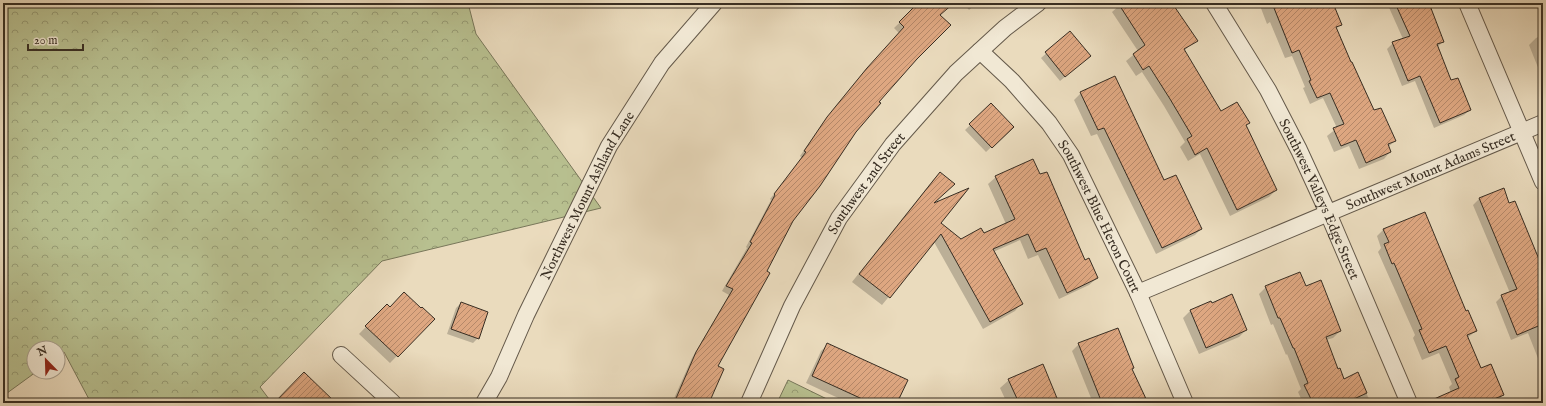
<svg xmlns="http://www.w3.org/2000/svg" width="1546" height="406" font-family="'IM FELL English',serif">
  <defs>
    <pattern id="forest-crowns" width="20" height="18" patternUnits="userSpaceOnUse"><rect width="20" height="18" fill="#b8c090"/><path d="M2 6a3 3 0 1 1 6 0M12 15a3 3 0 1 1 6 0" fill="none" stroke="#979c75"/></pattern>
    <pattern id="building-hatch" width="6" height="6" patternUnits="userSpaceOnUse"><rect width="6" height="6" fill="#dea781"/><path d="M-1 1l2-2M0 6l6-6M5 7l2-2" fill="none" stroke="#b58869"/></pattern>
  </defs>
  <rect width="100%" height="100%" fill="#eadbbd"/>
  <filter id="stains"><feTurbulence type="fractalNoise" baseFrequency=".005" numOctaves="4"/><feColorMatrix values="0 0 0 0 .2 0 0 0 0 .09 0 0 0 0 .02 0 0 0 .5 -.17"/></filter>
  <radialGradient id="worn" r=".72"><stop offset=".6" stop-color="#630" stop-opacity="0"/><stop offset="1" stop-color="#630" stop-opacity=".3"/></radialGradient>
  <path fill="url(#forest-crowns)" stroke="#78775a" d="M3,3H468L476,34L601,208L382,261L260,387L272,403H91L64,352L58,356V348H34V372H36L3,396Z
    M788,380L835,403H777Z"/>
  <path fill="#0003" d="M920,3H954L939,15L916,59L878,102L855,131L792,220L717,367L705,403H672L692,358L729,295L722,291L747,248L746,247L771,200L770,199L802,158L800,156L823,123L862,74L899,33L894,28Z
    M963,3H977L969,10Z
    M1122,3H1171L1196,40L1184,51L1221,112L1248,123L1245,126L1276,190L1269,197L1230,216L1200,154L1188,161L1180,147L1185,142L1164,106L1142,72L1136,76L1126,61L1138,51L1112,12Z
    M1259,3H1310L1341,24L1336,29L1350,64L1374,112L1395,141L1388,147L1390,152L1384,159L1359,169L1349,146L1334,152L1327,136L1337,128L1323,98L1310,104L1303,88L1305,87L1292,56L1285,58L1270,22L1267,24Z
    M1387,3H1428L1443,42L1437,47L1451,82L1470,110L1464,115L1434,128L1415,81L1402,86L1387,49L1393,43L1403,39Z
    M1070,32L1084,61L1060,81L1041,58Z
    M1543,35V80L1529,45L1536,38Z
    M1081,93L1164,182L1201,229L1195,235L1156,254L1097,134L1091,136L1074,100Z
    M991,105L1012,127L986,152L965,130Z
    M940,173L931,206L940,223L961,240L983,234L1006,224L988,184L996,177L1084,261L1097,278L1089,285L1059,299L1038,255L1028,259L1020,240L993,252L1022,303L1015,311L983,329L934,242L882,305L852,282L933,180Z
    M1503,190L1509,204L1543,273V371L1528,333L1511,340L1496,302L1502,296L1510,293L1473,205L1479,199Z
    M1384,229L1466,312L1476,331L1467,338L1480,370L1503,395L1495,403H1442L1451,393L1449,387L1452,384L1439,353L1422,360L1413,338L1415,335L1378,252L1381,248L1377,236Z
    M1266,287H1305L1340,331L1333,338L1326,340L1338,370L1344,380L1357,374L1371,403H1303L1298,392L1301,389L1287,354L1286,355L1273,324L1271,325L1259,294Z
    M461,303L478,338L473,343L447,334L456,308Z
    M1211,304L1246,330L1239,337L1199,354L1183,318L1190,311Z
    M387,305L390,308L421,309L433,319L390,363L359,334Z
    M828,344L896,403H849L806,383L821,351Z
    M1079,344L1131,370L1146,403H1093L1072,351Z
    M1009,380L1058,403H1007L1000,388Z
    M1543,398V403H1538Z
    M656,399L666,403H652Z
    M1268,400L1269,403H1261Z"/>
  <path fill="url(#building-hatch)" stroke="#382e23" d="M918,3H954L940,15L951,25L917,59L879,102L881,103L856,132L820,186L793,221L767,271L770,273L718,366L724,369L709,403H674L696,352L733,289L726,286L752,243L750,242L775,195L774,194L806,152L804,151L827,117L867,68L904,27L899,22Z
    M1118,3H1172L1198,41L1184,49L1221,111L1237,102L1250,123L1246,125L1277,190L1237,210L1207,148L1195,155L1187,139L1192,136L1170,99L1149,66L1143,70L1133,54L1145,45Z
    M1272,3H1333L1342,25L1336,27L1351,62H1352L1374,110L1381,108L1396,141L1388,144L1391,152L1366,163L1356,140L1341,146L1333,128L1344,124L1330,93L1317,98L1309,81L1311,80L1299,50L1292,53Z
    M1395,3H1429L1444,42L1437,44L1451,80L1458,78L1471,110L1440,123L1420,76L1408,81L1392,42L1410,36Z
    M1070,31L1091,56L1065,77L1045,52Z
    M1115,76L1164,180L1176,175L1202,229L1162,248L1104,128L1098,130L1080,92Z
    M991,103L1014,127L992,148L969,124Z
    M1033,159L1040,174L1047,172L1085,260L1089,258L1098,278L1067,293L1046,248L1036,252L1028,234L993,249L1023,304L990,322L941,234L890,298L859,274L940,172L955,184L934,203L969,188L941,223L961,239L981,228L984,233L1015,219L995,176Z
    M1504,188L1509,203L1515,201L1543,269V324L1517,335L1501,295L1517,289L1479,198Z
    M1425,212L1466,311L1468,310L1477,331L1467,335L1481,368L1491,364L1504,395L1484,403H1425L1459,388L1455,379L1459,377L1446,346L1429,353L1419,330L1422,329L1394,263L1392,264L1384,244L1389,242L1383,229Z
    M1300,272L1306,286L1321,280L1341,331L1326,337L1338,369L1340,368L1344,379L1358,372L1367,393L1345,403H1313L1304,385L1308,383L1294,348H1293L1280,318H1278L1265,286Z
    M404,292L421,308L422,307L435,319L398,357L365,326L387,304L390,307Z
    M1232,294L1247,330L1206,348L1190,310L1211,301L1212,303Z
    M461,302L488,312L479,339L451,329Z
    M1118,328L1134,368L1132,369L1148,403H1102L1078,343Z
    M827,343L908,380L897,403H871L812,376Z
    M1043,364L1059,403H1019L1008,379Z
    M304,372L336,403H274Z"/>
  <g fill="none" stroke-linecap="round" stroke-linejoin="round">
    <g stroke="#64594a" stroke-width="18">
      <g id="minor">
        <path id="s1" d="M1214,3L1268,90L1299,150L1328,213L1409,403"/>
        <path d="M1467,3L1543,182"/>
        <path id="s2" d="M980,51L1012,81L1049,123L1071,155L1138,293L1185,403"/>
        <path id="s3" d="M1138,293L1543,123"/>
        <path d="M341,355L393,403"/>
        <path id="s4" d="M484,403L499,377L526,315L609,146L662,63L714,3"/>
        <path id="s5" d="M749,403L792,306L839,218L893,144L956,73L1005,28L1038,3"/>
      </g>
    </g>
    <use href="#minor" stroke="#f1e8d4" stroke-width="16"/>
  </g>
  <g text-anchor="middle" stroke-width="3.5" stroke-linejoin="round" paint-order="stroke">
    <g font-size="14" fill="#382e23" stroke="#f1e8d4">
      <text dy="5" stroke="none"><textPath href="#s3" startOffset="317">Southwest Mount Adams Street</textPath></text>
      <text dy="5" stroke="none"><textPath href="#s5" startOffset="250">Southwest 2nd Street</textPath></text>
      <text dy="5" stroke="none"><textPath href="#s4" startOffset="232">Northwest Mount Ashland Lane</textPath></text>
      <text dy="5" stroke="none"><textPath href="#s1" startOffset="223">Southwest Valleys Edge Street</textPath></text>
      <text dy="5" stroke="none"><textPath href="#s2" startOffset="206">Southwest Blue Heron Court</textPath></text>
    </g>
  </g>
  <rect width="1546" height="406" fill="none" stroke="#eadbbd" stroke-width="16"/>
  <rect x="4" y="4" width="1538" height="398" fill="none" stroke="#382e23" stroke-width="2"/>
  <rect x="8" y="8" width="1530" height="390" fill="none" stroke="#382e23"/>
  <g transform="translate(46 360) rotate(337)"><circle r="19" fill="#f1e8d4" stroke="#a79e8d"/>
  <path d="M0-3L7 15L0 10L-7 15Z" fill="#8f2418"/>
  <text y="-6" font-size="11" font-weight="bold" text-anchor="middle" fill="#382e23">N</text>
  </g>
  <path d="M28 44v6h55v-6" fill="none" stroke="#382e23" stroke-width="2"/>
  <text x="34" y="44" font-size="12" fill="#382e23" stroke="#f1e8d4" stroke-width="3" paint-order="stroke">20 m</text>
  <rect width="100%" height="100%" filter="url(#stains)"/>
  <rect width="100%" height="100%" fill="url(#worn)"/>
</svg>
